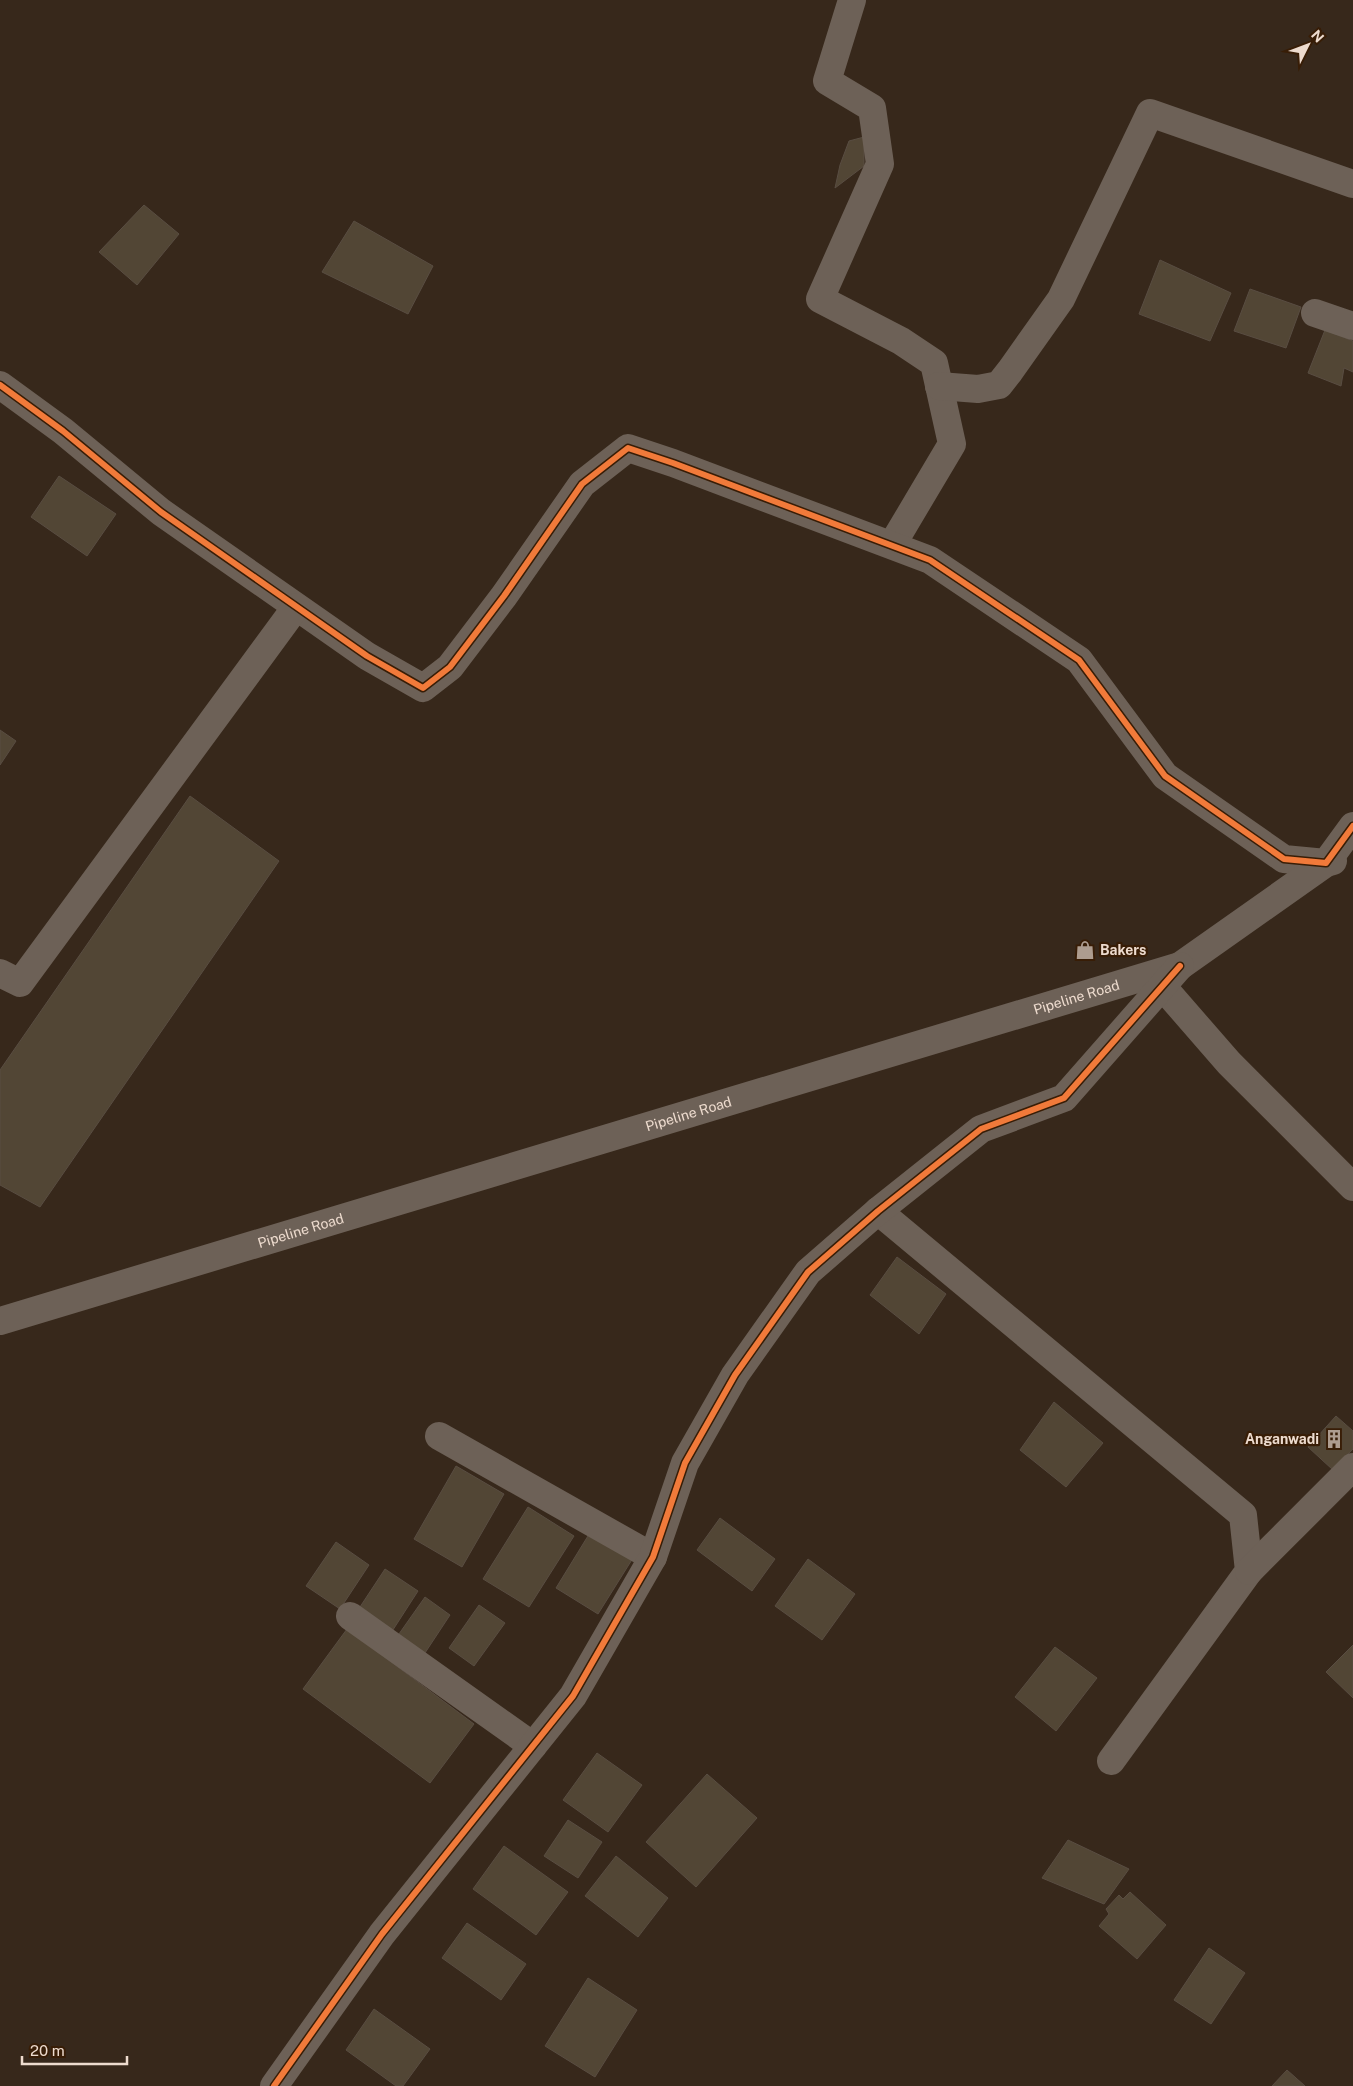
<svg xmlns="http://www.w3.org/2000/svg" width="1353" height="2086" font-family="'Public Sans',sans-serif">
  <rect width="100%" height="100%" fill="#37281b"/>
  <path fill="#524635" stroke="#594d42" d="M864,137V166L835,188L840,165L849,141Z
    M144,205L179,234L137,285L99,252Z
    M354,221L433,266L408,314L322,272Z
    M1160,260L1231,293L1210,341L1139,314Z
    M1250,289L1301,307L1286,348L1234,331Z
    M1325,330L1353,341V372L1344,368L1341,386L1308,373Z
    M59,476L116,514L87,556L31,517Z
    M0,730L16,741L0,765Z
    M190,796L279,861L40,1207L0,1185V1070Z
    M897,1257L946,1294L919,1334L870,1295Z
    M1054,1402L1103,1443L1066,1487L1020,1450Z
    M1336,1416L1353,1431V1449L1333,1470L1308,1447Z
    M456,1466L504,1494L462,1567L414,1539Z
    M528,1507L574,1536L529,1607L483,1579Z
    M720,1518L775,1559L752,1591L697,1550Z
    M591,1531L633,1558L598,1614L556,1588Z
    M336,1542L369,1565L340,1609L306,1586Z
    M808,1559L855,1594L822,1640L775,1606Z
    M385,1569L418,1591L389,1636L356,1613Z
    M425,1597L450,1615L421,1659L394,1641Z
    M479,1605L505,1623L474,1666L449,1648Z
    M347,1629L474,1724L430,1783L303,1689Z
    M1353,1645V1698L1326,1672Z
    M1055,1647L1097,1678L1056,1731L1015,1697Z
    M597,1753L642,1785L608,1832L563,1800Z
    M707,1774L757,1818L696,1887L646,1842Z
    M568,1820L602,1842L578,1878L544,1856Z
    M1068,1840L1129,1869L1104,1904L1042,1878Z
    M504,1846L568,1892L536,1935L473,1889Z
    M616,1856L668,1898L638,1937L585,1896Z
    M1130,1892L1166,1925L1137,1959L1099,1926L1109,1914L1106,1909L1119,1895L1123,1899Z
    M467,1923L526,1964L501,2000L442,1958Z
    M1209,1948L1245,1973L1211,2024L1174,2000Z
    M588,1978L637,2010L595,2077L545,2046Z
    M374,2009L430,2049L403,2086H396L346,2050Z
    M1287,2070L1305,2086H1272Z"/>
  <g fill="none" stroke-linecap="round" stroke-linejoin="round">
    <g stroke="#6d6157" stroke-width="28">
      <path d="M852,0L827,81L872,108L880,164L820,299L901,341L934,363L952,444L892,545"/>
      <path d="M1315,313L1353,326"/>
      <path d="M0,385L63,431L161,512L367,656L423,688L450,667L504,596L582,484L628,448L673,463L930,560L1079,660L1165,776L1284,859L1326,863L1353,826"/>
      <path d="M939,386L978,389L999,385L1010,371L1061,299L1150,113L1353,184"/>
      <path d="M0,973L20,983L296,607"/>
      <path d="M1162,986L1229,1063L1353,1187"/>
      <path d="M878,1211L1243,1515L1249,1571L1111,1761"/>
      <path id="s1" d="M0,1321L1180,966L1326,863L1333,861"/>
      <path d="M439,1436L653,1557"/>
      <path d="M1249,1571L1353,1467"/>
      <path d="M350,1616L533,1746"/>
      <path d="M274,2086L382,1934L573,1696L653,1557L685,1463L735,1375L808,1272L878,1211L981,1129L1064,1098L1180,966"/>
    </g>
    <g stroke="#381d06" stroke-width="9">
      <path id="cycleway" d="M0,385L63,431L161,512L367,656L423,688L450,667L504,596L582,484L628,448L673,463L930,560L1079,660L1165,776L1284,859L1326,863L1353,826
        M274,2086L382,1934L573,1696L653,1557L685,1463L735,1375L808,1272L878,1211L981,1129L1064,1098L1180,966"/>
    </g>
    <use href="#cycleway" stroke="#f17a3a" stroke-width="6"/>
  </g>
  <defs>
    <g id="shop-bare" transform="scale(1.5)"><path d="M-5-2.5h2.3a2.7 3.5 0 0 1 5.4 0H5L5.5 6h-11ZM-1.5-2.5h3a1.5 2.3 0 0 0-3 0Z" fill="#ad9c8f" stroke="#381d06" stroke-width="2.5" paint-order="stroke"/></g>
    <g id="building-bare" transform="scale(1.5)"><path d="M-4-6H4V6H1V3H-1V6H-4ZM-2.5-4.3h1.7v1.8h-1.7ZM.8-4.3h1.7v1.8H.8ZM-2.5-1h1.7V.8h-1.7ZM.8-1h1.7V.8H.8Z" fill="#ad9c8f" stroke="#381d06" stroke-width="2.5" paint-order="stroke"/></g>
  </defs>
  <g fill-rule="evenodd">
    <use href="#shop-bare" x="1085" y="950"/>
    <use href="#building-bare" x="1334" y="1439"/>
  </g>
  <g text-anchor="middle" stroke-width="4.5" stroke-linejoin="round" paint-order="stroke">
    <g font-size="14" font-weight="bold" fill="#eddbce" stroke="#381d06" text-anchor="start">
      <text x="1100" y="955">Bakers</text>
      <text x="1319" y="1444" text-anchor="end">Anganwadi</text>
    </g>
    <g font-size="14" fill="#eddbce" stroke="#381d06">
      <text dy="5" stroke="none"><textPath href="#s1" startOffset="1124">Pipeline Road</textPath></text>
      <text dy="5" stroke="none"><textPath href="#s1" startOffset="719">Pipeline Road</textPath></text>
      <text dy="5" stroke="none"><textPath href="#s1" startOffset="314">Pipeline Road</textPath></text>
    </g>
  </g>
  <g transform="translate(1308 45) rotate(48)" stroke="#381d06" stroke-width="4" paint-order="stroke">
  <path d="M0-4L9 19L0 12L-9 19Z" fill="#eddbce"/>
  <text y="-8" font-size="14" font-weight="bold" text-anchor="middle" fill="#eddbce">N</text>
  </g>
  <path d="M22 2056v8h105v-8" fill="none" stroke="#eddbce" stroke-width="2.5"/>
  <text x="30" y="2056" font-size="15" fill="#eddbce" stroke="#381d06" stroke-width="4" paint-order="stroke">20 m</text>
</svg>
